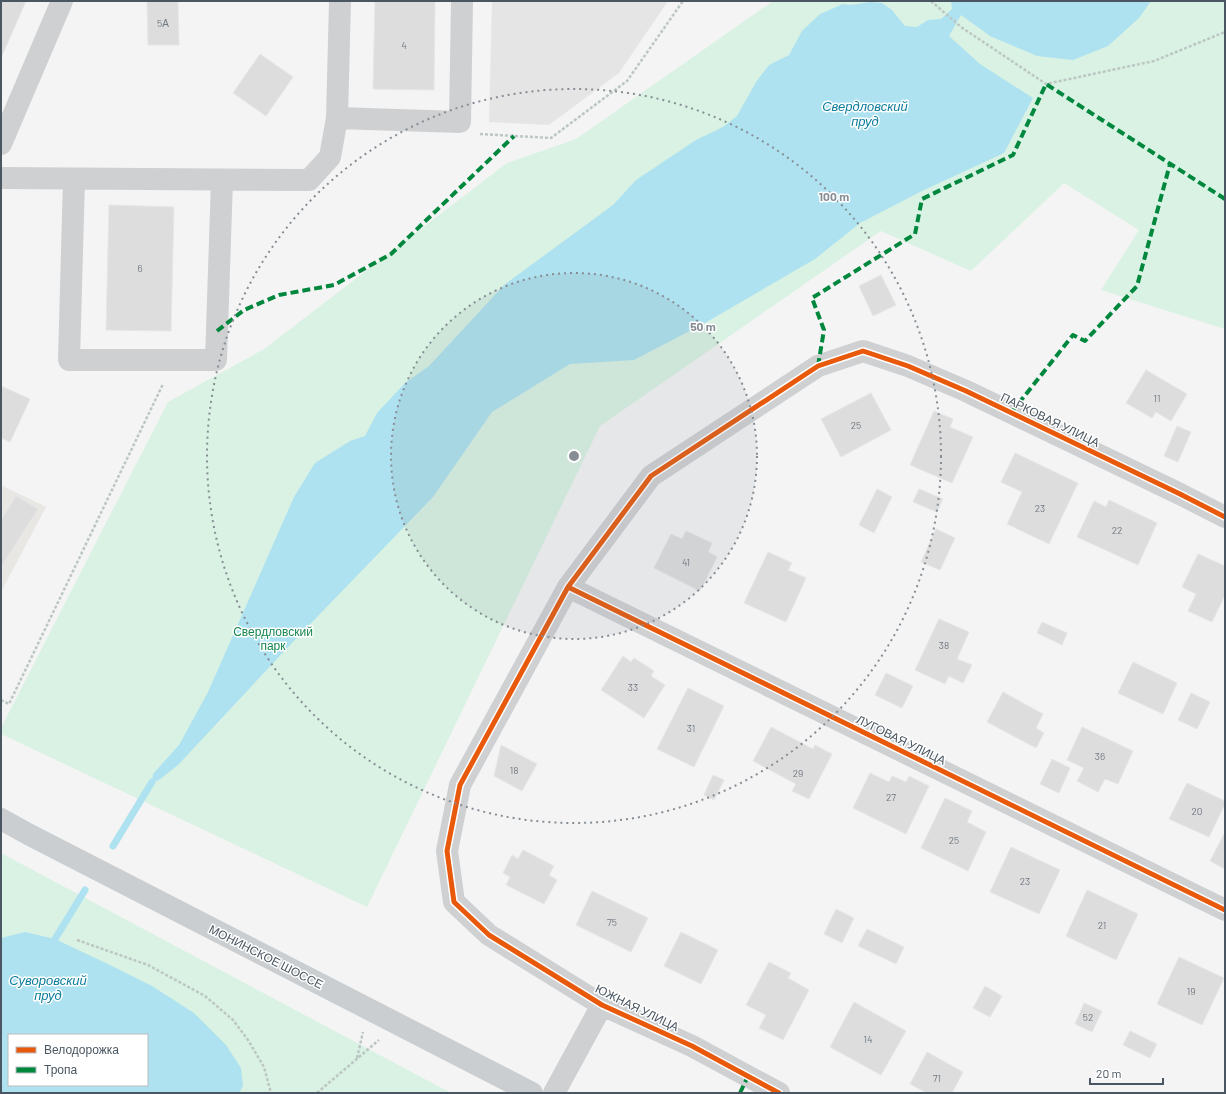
<svg xmlns="http://www.w3.org/2000/svg" width="1226" height="1094" font-family="Barlow,sans-serif">
  <rect width="100%" height="100%" fill="#f4f4f4"/>
  <path fill="#e8e7e3" d="M1,485L46,507L1,592Z"/>
  <path fill="#e6e5e6" d="M492,1H668L619,73L549,125L489,122Z"/>
  <path fill="#d9f2e3" fill-rule="evenodd" d="M773,1H1225V329L1101,290L1139,230L1064,183L971,271L881,231L600,426L367,907L1,734V728L168,402L264,349L507,163L576,139Z
    M1,853L451,1093H1ZM9,1035H147V1085H9Z"/>
  <path fill="#aee2f0" fill-rule="evenodd" d="M951,1H1151L1139,18L1108,46L1073,60L1037,56L990,36L961,15L949,36L980,64L1033,98L1004,153L922,191L860,223L815,259L705,323L634,360L570,364L492,412L433,497L290,645L178,765L159,780L152,782L153,774L179,745L208,692L294,497L315,463L350,441L365,436L377,413L405,383L429,366L504,285L613,205L636,180L696,140L723,127L737,116L756,82L769,65L789,55L802,31L820,14L843,4L850,5L871,2L882,3L892,10L905,26L917,27L928,20L941,19L952,9Z
    M25,932L55,939L112,966L152,986L194,1013L226,1045L241,1068L243,1086L239,1093H1V938ZM9,1035H147V1085H9Z"/>
  <g fill="none" stroke-linecap="round" stroke-linejoin="round">
    <path stroke="#aee2f0" stroke-width="7" d="M113,846L152,782
      M55,939L85,890"/>
  </g>
  <path fill="#ddddde" stroke="#e5e6e7" d="M1,1H26L1,58Z
    M147,1H178L179,45H148Z
    M375,1H435L434,90L373,89Z
    M260,54L293,77L266,116L233,93Z
    M109,205L174,207L171,331L106,330Z
    M881,275L896,305L873,316L859,286Z
    M1146,370L1187,394L1171,421L1156,412L1152,418L1126,403Z
    M1,386L30,399L10,442L1,438Z
    M871,393L891,430L841,457L821,419Z
    M934,411L953,419L950,427L973,437L952,483L910,465Z
    M1177,426L1191,432L1178,462L1164,456Z
    M1015,453L1078,483L1049,544L1007,524L1022,492L1001,482Z
    M877,489L892,497L874,533L859,525Z
    M919,489L943,499L937,512L913,502Z
    M16,496L38,509L1,567V520Z
    M1109,500L1157,523L1138,565L1077,537L1094,501L1106,507Z
    M936,529L955,538L940,570L921,562Z
    M686,531L712,543L708,552L717,557L700,591L654,568L671,534L682,539Z
    M768,552L792,563L788,570L806,578L786,622L744,603Z
    M1198,554L1225,566V595L1212,622L1188,611L1196,594L1182,587Z
    M939,619L969,632L957,659L972,665L963,683L949,676L945,684L915,670Z
    M1042,622L1067,633L1062,645L1037,633Z
    M623,656L631,662L634,658L654,671L651,676L665,685L644,718L601,690Z
    M1133,662L1177,683L1163,714L1118,693Z
    M886,673L913,686L902,708L875,695Z
    M688,688L724,706L694,767L657,749Z
    M1003,692L1043,714L1036,728L1044,733L1036,748L987,722Z
    M1191,693L1210,702L1197,729L1178,720Z
    M771,727L813,749L815,745L832,754L809,799L792,791L796,784L753,761Z
    M1082,727L1133,751L1118,784L1105,779L1098,792L1077,781L1084,768L1067,760Z
    M501,745L537,764L522,791L494,776Z
    M1052,759L1070,768L1059,793L1040,784Z
    M870,773L889,782L892,776L906,782L909,776L929,786L906,834L853,808Z
    M713,775L724,780L714,800L704,795Z
    M1187,783L1225,801V804L1209,837L1169,819Z
    M945,798L972,811L967,822L986,832L968,871L921,848Z
    M1225,832V869L1210,861Z
    M1011,847L1060,870L1039,914L990,892Z
    M523,850L554,866L549,875L557,880L544,904L506,885L510,877L503,873L512,855L518,859Z
    M1087,890L1138,914L1116,960L1066,936Z
    M592,891L648,918L631,952L576,925Z
    M836,909L854,918L842,943L824,934Z
    M867,929L904,947L896,964L858,946Z
    M681,932L718,950L701,984L664,966Z
    M1179,957L1224,978L1202,1025L1157,1004Z
    M769,962L791,973L788,978L809,990L783,1040L759,1028L766,1015L746,1005Z
    M985,986L1002,996L990,1017L973,1008Z
    M854,1002L906,1031L881,1075L830,1047Z
    M1084,1003L1102,1011L1092,1032L1075,1024Z
    M1130,1031L1157,1044L1150,1058L1123,1045Z
    M927,1052L963,1072L952,1093H927L910,1084Z"/>
  <g fill="none" stroke-linecap="round" stroke-linejoin="round">
    <path stroke="#bcc7c4" stroke-width="2.5" stroke-dasharray="3 2" stroke-linecap="butt" d="M931,1L961,27L1046,84L1154,61L1225,32
      M480,134L551,138L627,81L683,1
      M1,700L9,704L163,384
      M77,940L148,965L205,996L233,1020L248,1040L264,1067L271,1093
      M357,1058L363,1032
      M317,1093L379,1040"/>
    <path stroke="#ced0d2" stroke-width="22" d="M337,118L460,122L462,1
      M1,144L62,1
      M1,178L309,180L330,157L337,118L340,1
      M74,179L69,360H216L222,180
      M568,587L1225,910
      M554,1093L602,1005
      M779,1093L692,1046L602,1005L489,935L454,902L447,851L460,785L568,587L651,476L818,366L863,351L908,366L966,391L1180,494L1225,517"/>
    <path stroke="#caced1" stroke-width="22" d="M1,819L28,834L532,1093"/>
    <path stroke="#00873e" stroke-width="4" stroke-dasharray="8 4" stroke-linecap="butt" d="M217,331L244,310L279,295L334,285L391,254L514,136
      M818,366L824,330L812,298L915,234L922,199L1013,155L1046,84L1225,199
      M1011,413L1073,335L1085,341L1137,286L1170,164
      M740,1093L748,1076"/>
    <g stroke="#fff" stroke-width="8">
      <path id="cycleway" d="M568,587L1225,910
        M779,1093L692,1046L602,1005L489,935L454,902L447,851L460,785L568,587L651,476L818,366L863,351L908,366L966,391L1180,494L1225,517"/>
    </g>
    <use href="#cycleway" stroke="#e8590c" stroke-width="5"/>
  </g>
  <circle cx="574" cy="456" r="183" fill="#868d94" fill-opacity=".12"/>
  <g fill="none" stroke="#868d94" stroke-width="2" stroke-dasharray="2 4">
    <circle cx="574" cy="456" r="183"/>
    <circle cx="574" cy="456" r="367"/>
  </g>
  <g text-anchor="middle" stroke-width="3" stroke-linejoin="round" paint-order="stroke">
    <g font-size="10" fill="#707881">
      <text x="163" y="27">5А</text>
      <text x="404" y="49">4</text>
      <text x="140" y="272">6</text>
      <text x="1157" y="402">11</text>
      <text x="856" y="429">25</text>
      <text x="1040" y="512">23</text>
      <text x="1117" y="534">22</text>
      <text x="686" y="566">41</text>
      <text x="944" y="649">38</text>
      <text x="633" y="691">33</text>
      <text x="691" y="732">31</text>
      <text x="1100" y="760">36</text>
      <text x="514" y="774">18</text>
      <text x="798" y="777">29</text>
      <text x="891" y="801">27</text>
      <text x="1197" y="815">20</text>
      <text x="954" y="844">25</text>
      <text x="1025" y="885">23</text>
      <text x="612" y="926">75</text>
      <text x="1102" y="929">21</text>
      <text x="1191" y="995">19</text>
      <text x="1088" y="1021">52</text>
      <text x="868" y="1043">14</text>
      <text x="937" y="1082">71</text>
    </g>
    <g font-size="12" fill="#4a5661" stroke="#fff">
      <text transform="translate(1050 420) rotate(26)" y="4">ПАРКОВАЯ УЛИЦА</text>
      <text transform="translate(901 740) rotate(26)" y="4">ЛУГОВАЯ УЛИЦА</text>
      <text transform="translate(266 957) rotate(27)" y="4">МОНИНСКОЕ ШОССЕ</text>
      <text transform="translate(637 1008) rotate(26)" y="4">ЮЖНАЯ УЛИЦА</text>
    </g>
    <g font-size="12" fill="#17864f" stroke="#fff">
      <text x="273" y="636">Свердловский<tspan x="273" dy="14">парк</tspan></text>
    </g>
    <g font-size="13" font-style="italic" fill="#0c7c9b" stroke="#fff">
      <text x="865" y="111">Свердловский<tspan x="865" dy="15">пруд</tspan></text>
      <text x="48" y="985">Суворовский<tspan x="48" dy="15">пруд</tspan></text>
    </g>
  </g>
  <circle cx="574" cy="456" r="6" fill="#868d94" stroke="#fff" stroke-width="2"/>
  <g font-size="12" text-anchor="middle" font-weight="bold" fill="#868d94" stroke="#fff" stroke-width="3" stroke-linejoin="round" paint-order="stroke">
    <text x="834" y="201">100 m</text>
    <text x="703" y="331">50 m</text>
  </g>
  <rect width="1226" height="1094" fill="none" stroke="#4a5661" stroke-width="4"/>
  <rect x="8" y="1034" width="140" height="52" fill="#ffffff" stroke="#b7bbc0"/>
  <rect x="16" y="1047" width="20" height="6" fill="#e8590c" stroke="#b7bbc0"/>
  <text x="44" y="1054" font-size="12" fill="#4a5661">Велодорожка</text>
  <rect x="16" y="1067" width="20" height="6" fill="#00873e" stroke="#b7bbc0"/>
  <text x="44" y="1074" font-size="12" fill="#4a5661">Тропа</text>
  <path d="M1090 1078v6h73v-6" fill="none" stroke="#4a5661" stroke-width="2"/>
  <text x="1096" y="1078" font-size="12" fill="#4a5661" stroke="#ffffff" stroke-width="3" paint-order="stroke">20 m</text>
</svg>
